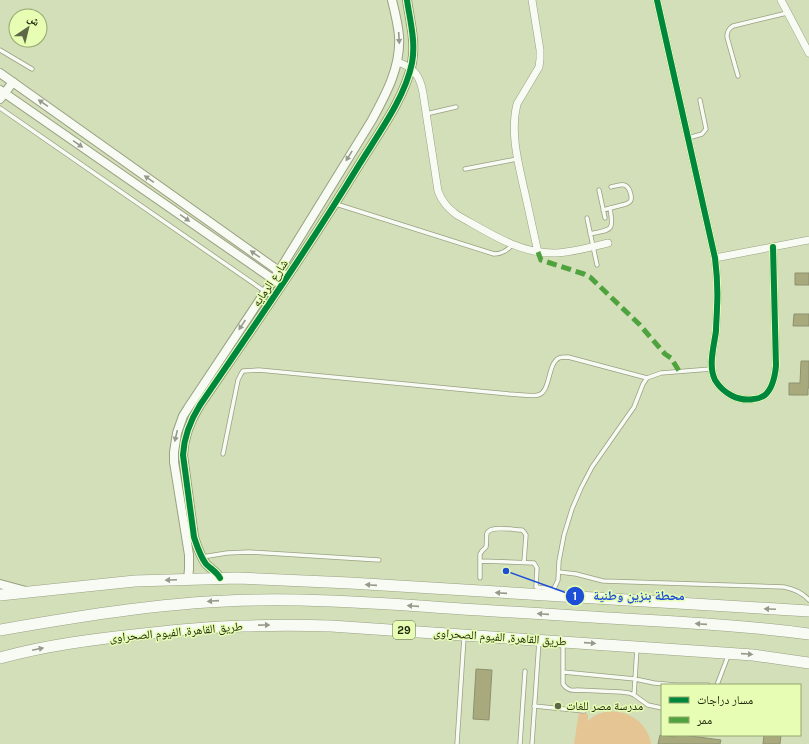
<svg xmlns="http://www.w3.org/2000/svg" width="809" height="744" font-family="Karla,'Noto Naskh Arabic',sans-serif">
  <rect width="100%" height="100%" fill="#d3dfb8"/>
  <path fill="#e4c593" d="M579,712L588,714V721C605,704 637,711 647,732C649,736 651,740 651,744H574Z"/>
  <path fill="#a8aa7d" stroke="#8e9170" d="M795,273H809V285H795Z
    M794,314H809V326H793Z
    M801,361H809V388H808V395H789V383H800Z
    M476,669L492,670L489,720L473,719Z
    M660,735L676,737L677,735H683L721,740L720,744H658Z
    M764,735H781L780,744H763Z"/>
  <g fill="none" stroke-linecap="round" stroke-linejoin="round">
    <g stroke="#98a182" stroke-width="5">
      <path id="service" d="M0,50L32,69
        M738,76L727,37C727,32 728,29 733,26L787,13
        M0,108L273,297
        M426,114L456,107
        M688,138L702,134L706,129L700,100
        M465,169L517,159
        M599,190L605,218
        M336,204L494,254C502,254 507,251 512,245
        M603,210L626,204C628,203 630,203 631,200C632,195 629,186 624,185C621,184 615,186 611,187
        M587,218L597,265
        M590,234C612,229 614,232 610,208
        M223,454L238,380L241,374L243,371L259,370L509,394C517,394 530,397 538,395C551,392 547,364 559,358C561,357 565,357 568,357L647,378
        M202,557L227,553L249,552L379,560
        M480,561L534,563L537,568L536,587L553,589
        M559,572L576,574L603,581L784,587C794,589 802,592 809,600
        M480,578V554L482,551L486,547C487,543 486,537 487,533C491,525 514,530 522,530L524,532L526,535L524,562
        M552,593L558,580L559,561L564,535L572,509L581,488L592,467L634,407L643,384L647,378L661,373L711,369
        M563,644V684C567,690 571,691 577,690L621,692L629,693L634,695L648,705L662,708
        M563,672L635,679L654,683L675,685H708
        M717,685L728,656
        M634,695L637,648
        M534,706L584,711
        M457,744L464,637
        M520,744L525,671
        M532,744L539,641"/>
    </g>
    <g stroke="#98a182" stroke-width="8">
      <path id="minor" d="M532,0L540,50V59L539,67L517,104C510,132 518,162 524,189C529,210 533,231 538,252
        M657,0L715,258C717,274 718,290 717,307C717,315 716,323 716,331C714,346 708,366 715,380C723,393 738,402 754,399C758,399 762,397 765,395C773,388 775,376 776,366L773,247
        M781,0L809,53
        M397,62C414,67 420,76 423,93L438,191C442,202 448,208 457,215C488,232 519,254 556,253C574,252 591,247 608,243
        M715,258L809,240"/>
    </g>
    <g stroke="#98a182" stroke-width="10">
      <path id="tertiary" d="M0,73L283,274
        M0,90L277,282
        M0,99L13,82
        M220,578C217,572 211,569 206,564C200,556 197,546 194,537L183,455C184,436 190,421 200,405C254,326 309,247 359,165C378,134 405,98 412,63C416,42 410,21 407,0
        M188,579L189,569V555L174,462V452L177,433L183,416L188,408L279,271L372,120C386,94 401,67 399,36C398,24 395,12 392,0
        M0,584L26,591"/>
    </g>
    <g stroke="#98a182" stroke-width="12">
      <path id="primary" d="M0,595L135,581L237,578L350,583L809,611"/>
    </g>
    <g stroke="#98a182" stroke-width="12">
      <path id="trunk" d="M0,630C86,615 172,601 259,600C308,599 357,602 406,605C458,609 509,612 561,615C644,621 727,623 809,634
        M0,658C47,645 95,639 143,634C177,630 210,627 243,626C273,625 302,625 331,626L753,655L809,663"/>
    </g>
    <use href="#service" stroke="#f8faf4" stroke-width="3.5"/>
    <use href="#minor" stroke="#f8faf4" stroke-width="7"/>
    <use href="#tertiary" stroke="#f8faf4" stroke-width="8"/>
    <use href="#primary" stroke="#f8faf4" stroke-width="11"/>
    <use href="#trunk" stroke="#f8faf4" stroke-width="11"/>
    <path stroke="#4fa33e" stroke-width="5" stroke-dasharray="10 5" stroke-linecap="butt" d="M538,252L541,260L584,274L590,277L639,324L665,354L671,358L679,371"/>
    <g stroke="#e6fdb3" stroke-width="8">
      <path id="cycleway" d="M657,0L715,258C717,274 718,290 717,307C717,315 716,323 716,331C714,346 708,366 715,380C723,393 738,402 754,399C758,399 762,397 765,395C773,388 775,376 776,366L773,247
        M220,578C217,572 211,569 206,564C200,556 197,546 194,537L183,455C184,436 190,421 200,405C254,326 309,247 359,165C378,134 405,98 412,63C416,42 410,21 407,0"/>
    </g>
    <use href="#cycleway" stroke="#00873e" stroke-width="6"/>
  </g>
  <defs><path id="oneway-solid" d="M-6-.8H1V-3.2L6.5 0L1 3.2V.8H-6Z"/></defs>
  <g fill="#969a8a">
    <use href="#oneway-solid" transform="translate(399 38) rotate(87)"/>
    <use href="#oneway-solid" transform="translate(43 103) rotate(-145)"/>
    <use href="#oneway-solid" transform="translate(78 144) rotate(35)"/>
    <use href="#oneway-solid" transform="translate(349 156) rotate(122)"/>
    <use href="#oneway-solid" transform="translate(149 179) rotate(-145)"/>
    <use href="#oneway-solid" transform="translate(185 218) rotate(35)"/>
    <use href="#oneway-solid" transform="translate(255 254) rotate(-145)"/>
    <use href="#oneway-solid" transform="translate(242 325) rotate(124)"/>
    <use href="#oneway-solid" transform="translate(176 436) rotate(103)"/>
    <use href="#oneway-solid" transform="translate(171 580) rotate(178)"/>
    <use href="#oneway-solid" transform="translate(371 585) rotate(-176)"/>
    <use href="#oneway-solid" transform="translate(501 593) rotate(-176)"/>
    <use href="#oneway-solid" transform="translate(213 601) rotate(176)"/>
    <use href="#oneway-solid" transform="translate(413 606) rotate(-176)"/>
    <use href="#oneway-solid" transform="translate(770 609) rotate(-177)"/>
    <use href="#oneway-solid" transform="translate(543 614) rotate(-176)"/>
    <use href="#oneway-solid" transform="translate(701 624) rotate(-176)"/>
    <use href="#oneway-solid" transform="translate(264 625) rotate(-1)"/>
    <use href="#oneway-solid" transform="translate(590 643) rotate(4)"/>
    <use href="#oneway-solid" transform="translate(38 649) rotate(-12)"/>
    <use href="#oneway-solid" transform="translate(747 654) rotate(4)"/>
  </g>
  <circle fill="#5d6646" stroke="#e6fdb3" stroke-width="1.5" cx="558" cy="706" r="4"/>
  <g text-anchor="middle" stroke-width="3" stroke-linejoin="round" paint-order="stroke">
    <rect fill="#e6fdb3" stroke="#5a663b" stroke-width="1" x="393" y="621" width="22" height="18" rx="3"/>
    <g font-size="11" font-weight="bold" fill="#1e2508">
      <text x="404" y="634">29</text>
    </g>
    <g font-size="12" fill="#1e2508" stroke="#e6fdb3">
      <text transform="translate(270 283) rotate(-56)" y="4">شارع الرمايه</text>
      <text transform="translate(176 632) rotate(-5)" y="4">طريق القاهرة, الفيوم الصحراوى</text>
      <text transform="translate(500 637) rotate(4)" y="4">طريق القاهرة, الفيوم الصحراوى</text>
    </g>
    <g font-size="12" fill="#1e2508" stroke="#e6fdb3" text-anchor="start">
      <text x="566" y="710">مدرسة مصر للغات</text>
    </g>
  </g>
  <path fill="none" stroke="#1d4ed8" stroke-width="1.5" d="M506 571L575 596"/>
  <g fill="#1d4ed8" stroke="#e6fdb3" stroke-width="1.5">
    <circle cx="506" cy="571" r="4"/>
    <circle cx="575" cy="596" r="10"/>
  </g>
  <g font-size="12" text-anchor="middle" font-weight="bold" fill="#fff">
    <text x="575" y="600">1</text>
  </g>
  <g font-size="13" text-anchor="middle" font-weight="bold" fill="#1d4ed8" stroke="#e6fdb3" stroke-width="3" stroke-linejoin="round" paint-order="stroke">
    <text x="639" y="600">محطة بنزين وطنية</text>
  </g>
  <rect x="661" y="684" width="140" height="52" fill="#e6fdb3" stroke="#96a76f"/>
  <rect x="669" y="697" width="20" height="6" fill="#00873e" stroke="#96a76f"/>
  <text x="697" y="704" font-size="12" fill="#1e2508">مسار دراجات</text>
  <rect x="669" y="717" width="20" height="6" fill="#4fa33e" stroke="#96a76f"/>
  <text x="697" y="724" font-size="12" fill="#1e2508">ممر</text>
  <g transform="translate(28 28) rotate(35)"><circle r="19" fill="#e6fdb3" stroke="#96a76f"/>
  <path d="M0-3L7 15L0 10L-7 15Z" fill="#5d6646"/>
  <text y="-6" font-size="11" font-weight="bold" text-anchor="middle" fill="#1e2508">ش</text>
  </g>
</svg>
